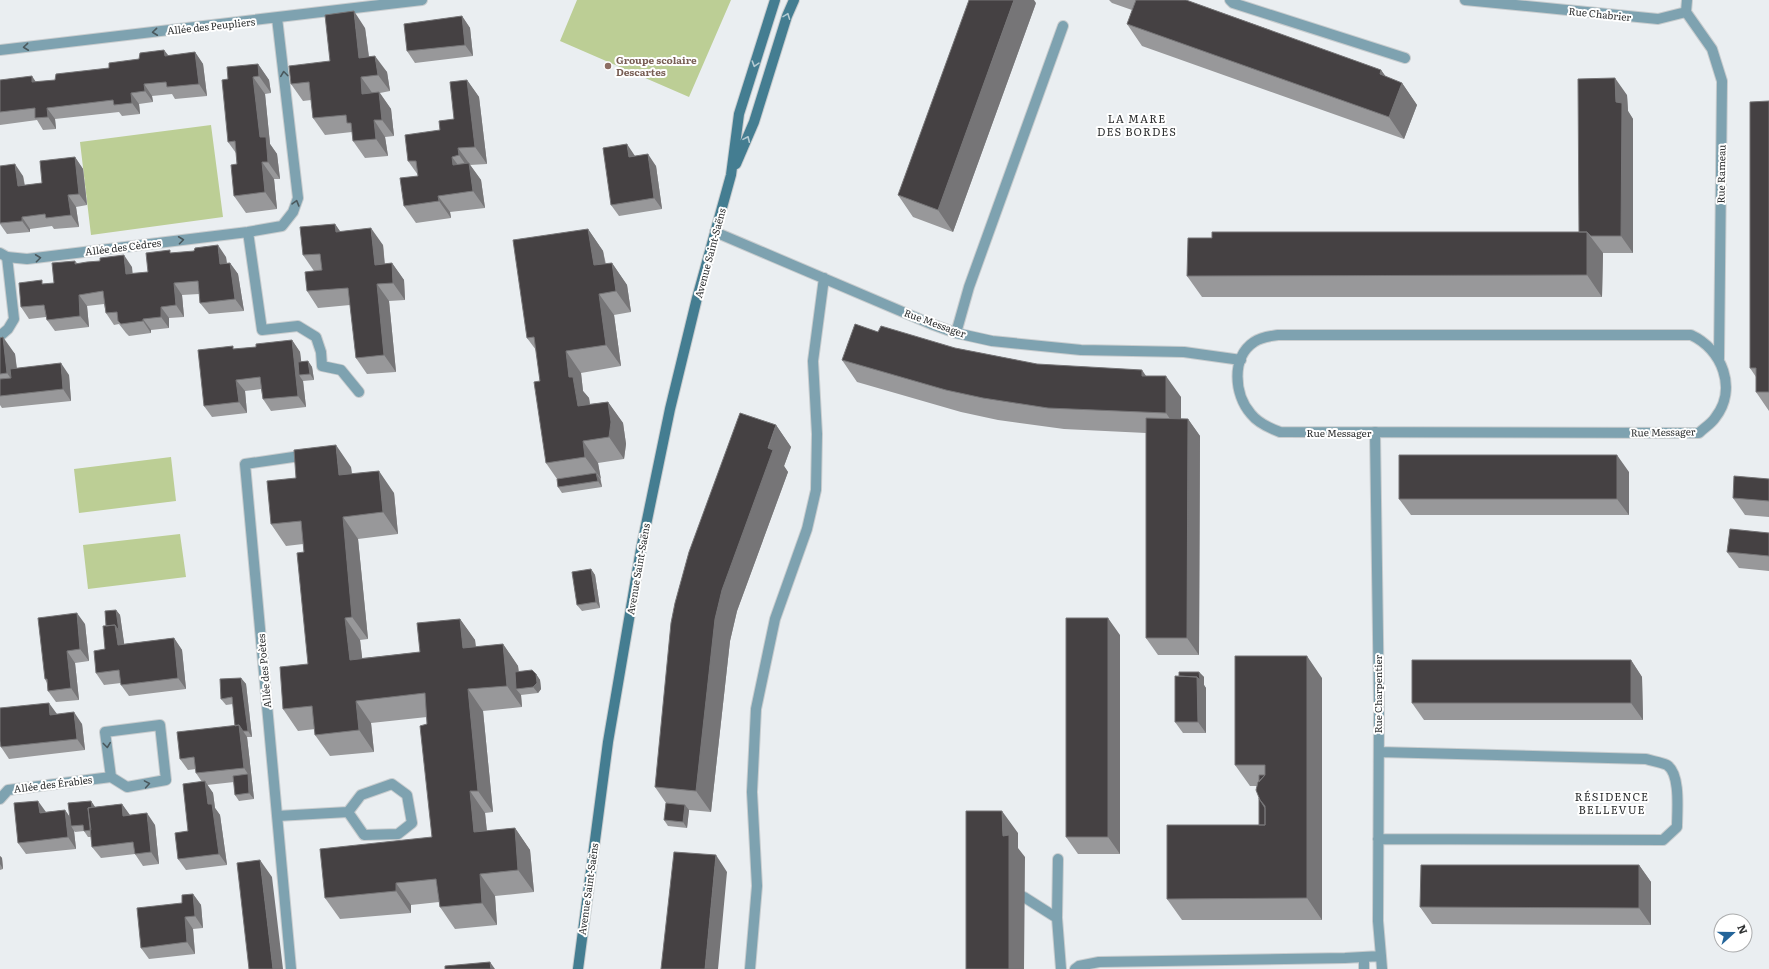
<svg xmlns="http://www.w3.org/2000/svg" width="1769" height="969" font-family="Literata,serif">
  <rect width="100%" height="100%" fill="#eaeef1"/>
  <path fill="#bcce95" d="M577,0H731L689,97L560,41Z
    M211,125L223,217L91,235L80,142Z
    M171,457L176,501L79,513L74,469Z
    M180,534L186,577L88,589L83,545Z"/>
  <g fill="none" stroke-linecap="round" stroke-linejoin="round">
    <g stroke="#c8ccce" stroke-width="12">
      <path id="lane" d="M1230,0L1233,3L1405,58
        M1465,0L1658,19L1686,12
        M1687,0L1686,12L1712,49L1722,81L1719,359
        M715,232L931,324L956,333L992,341L1081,350L1184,352L1241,360
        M956,333L969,287L1063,26
        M1278,335H1691C1722,349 1738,389 1715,418C1711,424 1704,428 1699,433L1280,432C1269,428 1258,423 1251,414C1234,395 1231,357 1254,342C1261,337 1271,336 1278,335Z
        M0,336L8,329L14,319L7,257
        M277,816L348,812L364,835L398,834L412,823L407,795L392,784L361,795L348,812
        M1058,859L1057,918L1061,969
        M1024,897L1057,918
        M291,969L245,464L307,455
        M750,969L757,886L752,792L756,709L775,619L807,529L816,490L817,434L813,361L824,278"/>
    </g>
    <g stroke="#c8ccce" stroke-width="12">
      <path id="street" d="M0,50L422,0
        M248,232L262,330L298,326L316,337L321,352L322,366L341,370L359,392
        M0,253L7,257L27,259L248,232L282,226L293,212L298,198L277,18
        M0,799L8,790L111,777L127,787L166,780L160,725L105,732L111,777
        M1378,839L1663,840L1677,827C1677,812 1681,774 1667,765C1661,762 1652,761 1646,759L1379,752
        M1381,956L1382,969
        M1364,957V969
        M1075,969L1079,966L1099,962L1345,958L1381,956L1378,921L1379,705L1375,432"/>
    </g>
    <g stroke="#c8ccce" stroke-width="12">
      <path id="secondary" d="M736,164L754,122L787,16L794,0
        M578,969L608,742L641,549L670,409L697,298L731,175L739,114L775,0"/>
    </g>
    <use href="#lane" stroke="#7ea2b0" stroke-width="10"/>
    <use href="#street" stroke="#7ea2b0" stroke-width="10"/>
    <use href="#secondary" stroke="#447d91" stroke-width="10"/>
  </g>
  <path fill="#98989a" d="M1109,0H1186L1381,70L1386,77L1402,83L1417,105L1404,139L1142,46L1127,24L1132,10L1112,3Z
    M1036,3L953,232L913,217L898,195Z
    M462,16L470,28L473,56L415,63L407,51Z
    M365,28L369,56L387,72L390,91L380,93L391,109L394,136L385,137L388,156L365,158L353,141L352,132L325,135L313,118L311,100L303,101L291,84L330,61Z
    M164,50L169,56L195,52L203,64L207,96L175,99L172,94L152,96L153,102L139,104L140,114L122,116L119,112L55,119L56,129L43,130L37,120L0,125V80L36,82L55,80L109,68L139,59Z
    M258,64L269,80L271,93L265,94L270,144L277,154L280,179H274L277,209L246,213L234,196L237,164L236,153L228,142V79Z
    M467,80L479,97L487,164L470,165L481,180L485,208L450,212L451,218L416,223L404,206L418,176V175L408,161L440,130L454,119Z
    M1627,95L1628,111L1633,119V253H1603L1602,297H1202L1187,276L1212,238L1579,232Z
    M1769,101V411L1756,392V377L1750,368Z
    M635,156L656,166L662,209L619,216L611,205Z
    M75,157L83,169L87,205L76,207L79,227L54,229L52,226L30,229V232L7,234L0,224V166L23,176L25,185L42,183Z
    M335,224L340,232L383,245L385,264L392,263L404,280L405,300L389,301L396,372L367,374L356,358L350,305L318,308L307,291L314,271L303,255Z
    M588,229L603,251L606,264L612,263L627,285L631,312L614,315L621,366L581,373L583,391L589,398L590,404L608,402L623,423L626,444L624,459L598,463L602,487L562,493L558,487L557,479L546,463L540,381L536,350L527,338Z
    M172,253L226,257L227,263H230L238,274L244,311L209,314L200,303L199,294L182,295L184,317L169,318V328L151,330V333L129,336L126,333L119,324L114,325L106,313L104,304L87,306L89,327L55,331L47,320L46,317L29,319L21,307L44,284L54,283L75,261L77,263L132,267V274L148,272Z
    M878,332L955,348L1037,364L1146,376L1181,397V419H1188L1200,436L1199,655H1158L1146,638V433L1064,429L998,420L961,412L857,382L842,360Z
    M0,338L15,354L17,368L69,375L71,401L2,408L0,405Z
    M292,340L300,352L301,362L308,361L312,367L314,380L303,381L306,407L271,411L263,399L261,389L245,391L247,413L212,417L204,406L235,349L256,347Z
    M776,425L791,447L784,466L788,472L737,611L730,641L711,812L689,810L687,828L668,826L664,820L666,803L655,787Z
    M351,467L352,474L394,493L398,534L358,539L368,639L360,640L362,658L420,652L460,619L475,640L476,647L503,644L518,666L519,672L536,674L540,680L541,689L538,693L521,695L522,707L483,711L493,812L485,813L487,831L515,828L530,850L534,892L495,896L497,925L455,929L440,907L439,902L411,905V913L340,919L325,898L432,837L427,717L371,723L374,752L330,756L315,735V729L298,731L283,709L308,664L304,552L303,544L286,546L271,524L296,478Z
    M1629,472V515H1411L1399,499Z
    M1769,479V517L1745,515L1733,498Z
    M1769,533V571L1739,568L1727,552Z
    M591,569L595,575L600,608L582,611L577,605Z
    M116,610L120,615L124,644L174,638L182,650L186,689L129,696L121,685V683L104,685L96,673L105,649L106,626Z
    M85,624L89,661L75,663L79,700L56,702L48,691L47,683L45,679Z
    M1120,635V854H1078L1066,837Z
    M1631,660L1642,677L1643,720H1424L1412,703Z
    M1199,672L1204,677V685L1206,688V733H1183L1175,722L1179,676Z
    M241,678L246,684L252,737H247L254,799L239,801L235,795L234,782L207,785L213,793L215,808L220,815L227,865L186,870L178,859L188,831L202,782L196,773V769L188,770L180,759L235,726L233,704L226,705L221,699Z
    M1322,678V920H1182L1167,899L1259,825V798L1257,786H1250L1235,765Z
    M0,708L57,714L82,724L85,750L9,759L1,747L0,745Z
    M91,801L95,807L122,804L129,815L155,825L159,864L143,866L135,854L101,858L92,847L91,837H88L84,831L75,832L74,831L76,849L26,854L18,843L46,812L65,810L70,817Z
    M0,856L2,858L3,869L0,870Z
    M1639,865L1651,882V925L1432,924L1420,907Z
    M193,894L201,905L203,928L193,929L195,954L149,959L141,948L182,903Z"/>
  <path fill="#767577" d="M1014,0H1034L1036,3L953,232L938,210Z
    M354,11L365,28L371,74L359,58Z
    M462,16L470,28L473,56L465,45Z
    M164,50L172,61L165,56Z
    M195,52L203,64L207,96L199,84Z
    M375,56L387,72L390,91L378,75Z
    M258,64L269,80L271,93L259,76Z
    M1381,70L1396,91L1380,74Z
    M32,76L40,88L32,82Z
    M253,77L265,94L270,144L277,154L280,179L268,162L260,137Z
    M361,77L373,94H362Z
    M1615,78L1627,95L1628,111L1633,119V253L1621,236Z
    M467,80L479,97L487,164L475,147Z
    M1402,83L1417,105L1404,139L1389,117Z
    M144,84L152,96L153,102L145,91Z
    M379,92L391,109L394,136L382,120Z
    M131,93L139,104L140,114L132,103Z
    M47,108L55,119L56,129L48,117Z
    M374,120L385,137L388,156L376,139Z
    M627,144L635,156L629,157Z
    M458,148L481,180L485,208L473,191L470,171L459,155Z
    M648,154L656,166L662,209L654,198Z
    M75,157L83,169L87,205L79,194Z
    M452,157L464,173L453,165Z
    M262,162L274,179L277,209L265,192Z
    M15,164L23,176L26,197L18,186Z
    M68,195L76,207L79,227L71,215Z
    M438,196L450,212L451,218L439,201Z
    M22,217L30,229V232L22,221Z
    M335,224L347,241L336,232Z
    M371,228L383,245L386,282L375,265Z
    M588,229L603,251L609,287L594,265Z
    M1587,232L1603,253L1602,297L1587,275Z
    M218,245L226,257L228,276L220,264Z
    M124,255L132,267L134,286L126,274Z
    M230,263L238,274L244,311L235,299Z
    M392,263L404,280L405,300L393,283Z
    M612,263L627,285L631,312L616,291Z
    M174,283L182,295L184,317L176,305Z
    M377,284L389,301L396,372L384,355Z
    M599,294L614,315L621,366L606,345Z
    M79,295L87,306L89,327L80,316Z
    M161,307L169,318V328L161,317Z
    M143,319L151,330V333L143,321Z
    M3,337L15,354L19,390L7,373Z
    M292,340L300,352L303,375H299L303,381L306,407L298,396Z
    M566,351L581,373L583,391L589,398L593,428L578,406L569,377Z
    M308,361L312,367L314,380L310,374Z
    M61,363L69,375L71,401L63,389Z
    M1142,370L1157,392L1142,376Z
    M1166,376L1181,397V435L1166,413Z
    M236,380L245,391L247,413L239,402Z
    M608,402L623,423L626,444L624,459L609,437Z
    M1188,419L1200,436L1199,655L1187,638Z
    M776,425L791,447L784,466L788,472L737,611L730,641L711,812L696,791L715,619L722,590Z
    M583,441L598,463L601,479L585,457Z
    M336,445L351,467L354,496L339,475Z
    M1617,455L1629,472V515L1617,499Z
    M379,471L394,493L398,534L383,512Z
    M596,473L600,479L602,487L598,481Z
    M343,517L358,539L368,639L352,617Z
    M591,569L595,575L600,608L596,602Z
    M116,610L120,615L126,656L118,645L115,625Z
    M77,613L85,624L89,661L80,649Z
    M345,618L360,640L365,681L350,660Z
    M1108,618L1120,635V854L1108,837Z
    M460,619L475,640L478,670L463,648Z
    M174,638L182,650L186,689L178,678Z
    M503,644L518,666L520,689H516L521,695L522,707L507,686Z
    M67,651L75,663L79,700L71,688Z
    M1307,656L1322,678V920L1307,898Z
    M1631,660L1642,677L1643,720L1631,703Z
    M1199,672L1204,677V685L1206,688V733L1198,722L1197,677Z
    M536,674L540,680L541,689L538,693L533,687Z
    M241,678L246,684L252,737L248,731Z
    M468,689L483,711L493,812L478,791Z
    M356,701L371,723L374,752L359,730Z
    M49,703L57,714L50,715Z
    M74,712L82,724L85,750L77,739Z
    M239,725L247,737L254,799L249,793L248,774L244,768Z
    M205,781L213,793L215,808L220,815L227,865L219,854L208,804Z
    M470,791L485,813L489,854L474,832Z
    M38,801L46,812L40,813Z
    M91,801L95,807L98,836L94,830Z
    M122,804L130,815L123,816Z
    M685,805L689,810L687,828L683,822Z
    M65,810L73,822L71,826L74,831L76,849L68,837Z
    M1002,811L1018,833V848L1025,857L1024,969H1009Z
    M147,813L155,825L159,864L151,852Z
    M515,828L530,850L534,892L518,870Z
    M716,855L727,872L718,969H705Z
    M0,856L2,858L3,869L0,864Z
    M260,860L272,877L283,969H273Z
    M1639,865L1651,882V925L1639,908Z
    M480,874L495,896L497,925L482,903Z
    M396,883L411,905V913L396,891Z
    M193,894L201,905L203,928L195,916Z
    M185,917L193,929L195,954L187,942Z
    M490,962L495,969H491Z"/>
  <path fill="#454143" stroke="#767577" d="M969,0H1014L938,210L898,195Z
    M1136,0H1186L1381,70L1380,74L1402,83L1389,117L1127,24Z
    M354,11L359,58L375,56L378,75L361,77L362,94L379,92L382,120H374L376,139L353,141L351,123H347L346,115L313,118L309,82L291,84L289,66L330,61L325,15Z
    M462,16L465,45L407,51L404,24Z
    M164,50L165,56L195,52L199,84L167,87L166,82L144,84L145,91L131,93L132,103L114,105L113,100L47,108L48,117L35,118V108L0,112V80L32,76V82L55,80L56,74L109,68V63L139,59L140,53Z
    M258,64L259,76L253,77L260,137H266L268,162H262L265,192L234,196L231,165L237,164L235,141L228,142L222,80L228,79L227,67Z
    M1615,78L1616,102L1622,103L1621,236H1591L1587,232H1579L1578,79Z
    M467,80L475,147L458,148L459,155L452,157L453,165L469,163L473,191L438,196L439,201L404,206L400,178L418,176L416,161H408L405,135L440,130L439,121L454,119L450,82Z
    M1769,101V392H1756V368H1750V102Z
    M627,144L629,157L648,154L654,198L611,205L603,148Z
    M75,157L79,194L68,195L71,215L46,218L45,214L22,217V221L0,223V166L15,164L18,186L42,183L40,161Z
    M335,224L336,232L371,228L375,265L392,263L393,283L377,284L384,355L356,358L348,288L307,291L305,272L322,270L320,254L303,255L300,227Z
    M588,229L594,265L612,263L616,291L599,294L606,345L566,351L569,377H573L578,406L608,402L611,422L609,437L583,441L585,457L546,463L534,382L540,381L534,337L527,338L513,240Z
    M1212,232H1587V275L1187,276L1188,238H1212Z
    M218,245L220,264L230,263L235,299L200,303L198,281L174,283L176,305L161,307V317L143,319V321L121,324L118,321L117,312L106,313L103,291L79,295L80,316L47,320L44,305L21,307L19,283L42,280V284L54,283L52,263L75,261V264L87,262L100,261V258L124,255L126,274L148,272L146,253L170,250V253L194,251L195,248Z
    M855,324L878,332L881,326L955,348L1037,364L1142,370V376H1166V413L1048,408L983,398L946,390L842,360Z
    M3,337L7,373L0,374V338Z
    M292,340L298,396L263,399L260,377L236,380L239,402L204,406L198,350L233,346V349L256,347V344Z
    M308,361L310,374L299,375L298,362Z
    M61,363L63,389L0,396V379L11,378L10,369Z
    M740,413L776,425L768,448L773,450L722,590L715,619L696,791L655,787L671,623L675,603L689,552Z
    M1146,418L1188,419L1187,638H1146Z
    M336,445L339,475L379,471L383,512L343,517L352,617L345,618L350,660L420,652L417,623L460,619L463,648L503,644L507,686L468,689L478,791H470L474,832L515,828L518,870L480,874L482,903L440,907L436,879L396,883V891L325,898L320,849L432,837L420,726L427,724L425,693L356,701L359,730L315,735L312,706L283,709L280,667L308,664L297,553L304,552L301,521L271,524L267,481L296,478L294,450Z
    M1399,455H1617V499H1399Z
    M596,473L598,481L558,487L557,479Z
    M1734,476L1769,479V501L1733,498Z
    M1730,529L1769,533V556L1727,552Z
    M591,569L596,602L577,605L572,572Z
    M116,610L119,631L115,625L106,626L105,611Z
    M77,613L80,649L67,651L71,688L48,691L47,679H45L38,618Z
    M1066,618H1108V837H1066Z
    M115,625L118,645L174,638L178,678L121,685L119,670L96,673L94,651L105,649L103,626Z
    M1235,656H1307V898L1167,899V825H1265V806L1260,800L1256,790L1258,782L1265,775V765H1235Z
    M1412,660H1631V703H1412Z
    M532,670L536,674L537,683L533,687L516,689L515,672Z
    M1179,672H1199L1200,680L1197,677L1179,676Z
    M1175,676L1197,677L1198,722H1175Z
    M241,678L248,731H243L239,725L235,726L232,697L221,699L220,679Z
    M49,703L50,715L74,712L77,739L1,747L0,741V708Z
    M239,725L244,768L196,773L194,757L180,759L177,732Z
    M248,774L249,793L235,795L233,776Z
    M1259,775H1265L1259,782Z
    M205,781L208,804H212L219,854L178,859L175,833L188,831L183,784Z
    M1259,798L1260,800L1265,808V825H1259Z
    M38,801L40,813L65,810L68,837L18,843L14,803Z
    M91,801L92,807L88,808L91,830L84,831L83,825L71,826L68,803Z
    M666,803L685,805L683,822L664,820Z
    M122,804L123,816L147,813L151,852L135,854L133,842L92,847L88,808Z
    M966,811H1002L1003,836L1009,835V969H966Z
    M674,852L716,855L705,969H661Z
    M260,860L273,969H249L237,863Z
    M1421,865H1639V908L1420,907Z
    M193,894L195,916L185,917L187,942L141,948L137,908L182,903V895Z
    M490,962L491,969H445V966Z"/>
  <defs><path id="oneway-chevron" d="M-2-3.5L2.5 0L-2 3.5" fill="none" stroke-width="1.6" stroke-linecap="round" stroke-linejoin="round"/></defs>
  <g stroke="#b4cbd3">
    <use href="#oneway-chevron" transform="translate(787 16) rotate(-69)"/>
    <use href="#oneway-chevron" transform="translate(755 64) rotate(107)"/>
    <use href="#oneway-chevron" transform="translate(747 139) rotate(-66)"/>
  </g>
  <g stroke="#4a585d">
    <use href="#oneway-chevron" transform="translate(155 32) rotate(174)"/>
    <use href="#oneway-chevron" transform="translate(26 47) rotate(174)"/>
    <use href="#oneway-chevron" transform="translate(284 74) rotate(-97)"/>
    <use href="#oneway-chevron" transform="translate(296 203) rotate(-74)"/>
    <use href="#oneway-chevron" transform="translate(181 240) rotate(-7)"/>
    <use href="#oneway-chevron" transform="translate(38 258) rotate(-7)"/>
    <use href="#oneway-chevron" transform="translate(107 745) rotate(83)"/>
    <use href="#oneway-chevron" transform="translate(147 784) rotate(-10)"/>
  </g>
  <circle fill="#8d6e63" stroke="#fff" stroke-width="1.5" cx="608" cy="66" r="4"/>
  <g text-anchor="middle" stroke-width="4" stroke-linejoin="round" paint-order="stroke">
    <g font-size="10" fill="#2e3031" stroke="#fff">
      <text transform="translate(1600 14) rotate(6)" y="4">Rue Chabrier</text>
      <text transform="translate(211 26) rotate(-6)" y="4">Allée des Peupliers</text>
      <text transform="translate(1721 174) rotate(-89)" y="4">Rue Rameau</text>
      <text transform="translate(123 247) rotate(-7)" y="4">Allée des Cèdres</text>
      <text transform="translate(710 253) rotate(-75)" y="4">Avenue Saint-Saëns</text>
      <text transform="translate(935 323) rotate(20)" y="4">Rue Messager</text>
      <text transform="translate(1663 432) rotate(-1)" y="4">Rue Messager</text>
      <text x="1339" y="437">Rue Messager</text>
      <text transform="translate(638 569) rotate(-80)" y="4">Avenue Saint-Saëns</text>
      <text transform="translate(264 671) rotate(-95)" y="4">Allée des Poètes</text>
      <text transform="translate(1378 694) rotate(-90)" y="4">Rue Charpentier</text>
      <text transform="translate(53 784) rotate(-7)" y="4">Allée des Érables</text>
      <text transform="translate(588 889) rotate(-82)" y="4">Avenue Saint-Saëns</text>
    </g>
    <g font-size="10" font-weight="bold" fill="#785e54" stroke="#fff" text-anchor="start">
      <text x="616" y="64">Groupe scolaire<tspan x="616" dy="12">Descartes</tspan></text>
    </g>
    <g font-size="11" letter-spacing="1" fill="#2e3031" stroke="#fff">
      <text x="1137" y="123">LA MARE<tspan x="1137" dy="13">DES BORDES</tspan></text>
      <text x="1612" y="801">RÉSIDENCE<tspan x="1612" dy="13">BELLEVUE</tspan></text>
    </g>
  </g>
  <g transform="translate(1733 933) rotate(69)"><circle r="19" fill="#ffffff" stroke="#abacad"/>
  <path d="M0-3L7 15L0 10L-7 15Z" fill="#236499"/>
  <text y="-6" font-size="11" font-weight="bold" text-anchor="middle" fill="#2e3031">N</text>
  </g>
</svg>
